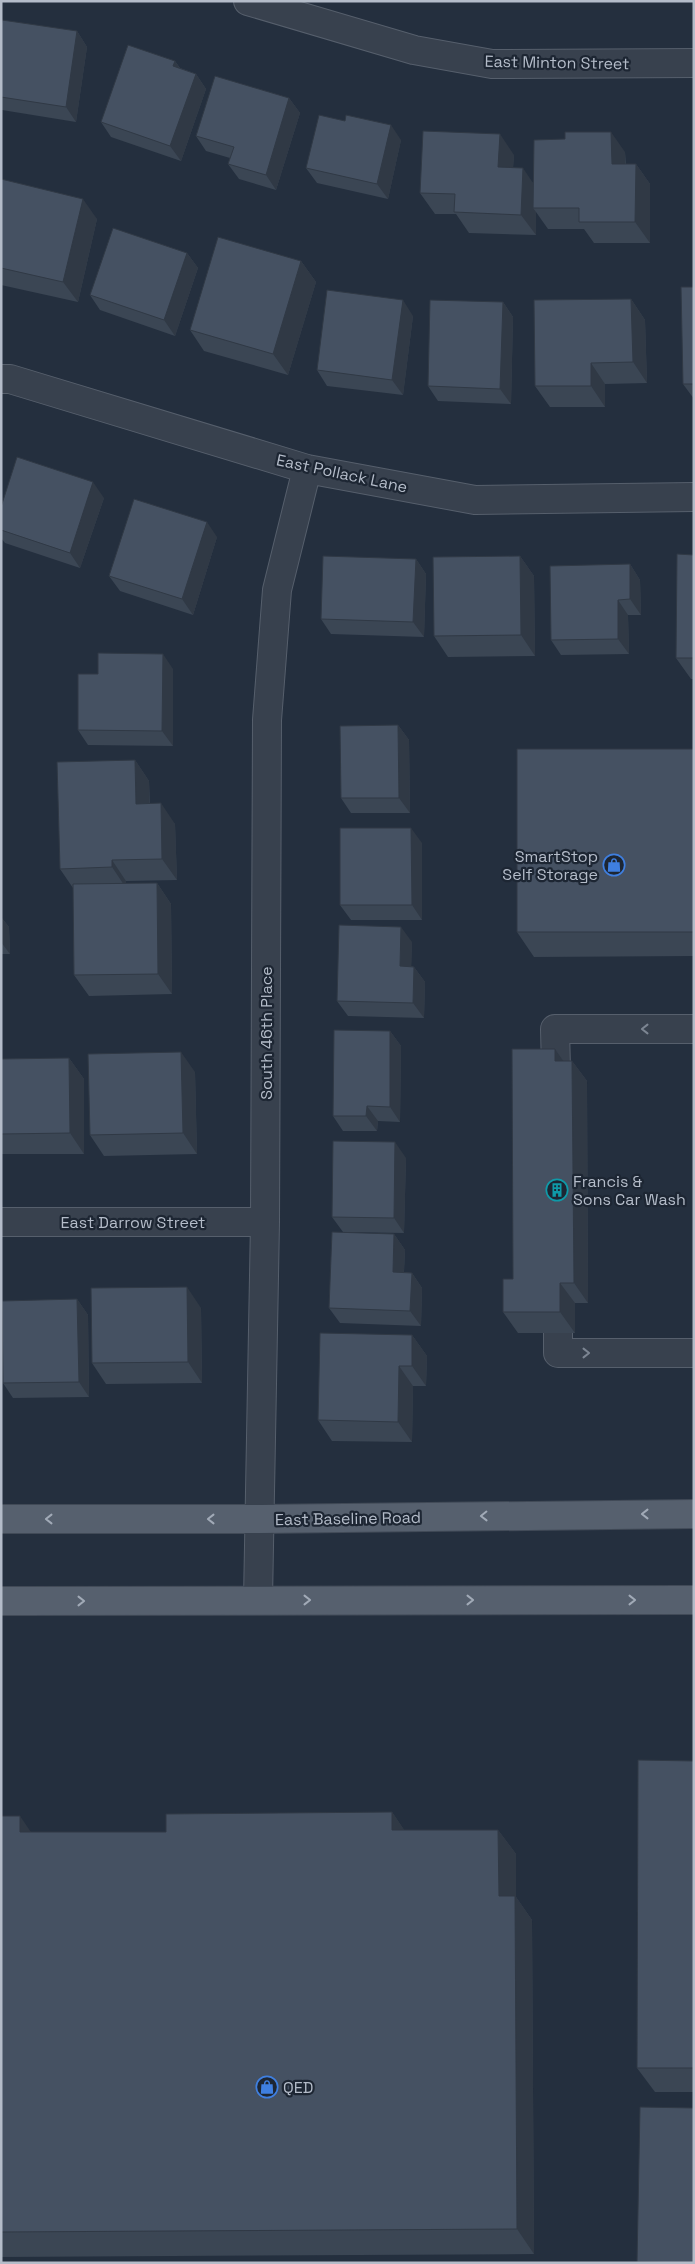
<svg xmlns="http://www.w3.org/2000/svg" width="695" height="2264" font-family="'Space Grotesk',sans-serif">
  <rect width="100%" height="100%" fill="#242f3e"/>
  <g fill="none" stroke-linecap="round" stroke-linejoin="round">
    <g stroke="#565f6c" stroke-width="30">
      <path id="minor" d="M248,1L414,50L492,64L694,63
        M1,379H10L307,469L475,500L694,497
        M556,1069L555,1029H694
        M1,1222H265
        M558,1333V1353H694
        M258,1600L265,1222L267,720L277,590L307,469"/>
    </g>
    <g stroke="#414a57" stroke-width="30">
      <path id="major" d="M1,1519H260L694,1514
        M1,1601L694,1600"/>
    </g>
    <use href="#minor" stroke="#38414e" stroke-width="28"/>
    <use href="#major" stroke="#56606e" stroke-width="28"/>
  </g>
  <path fill="#3b4654" d="M1,27L77,31L87,47L76,122L2,110Z
    M175,61L180,68L196,74L206,89L181,161L111,137L101,122Z
    M289,98L300,113L276,190L239,179L228,164L230,158L206,151L196,136Z
    M401,140L388,199L317,183L306,168Z
    M625,152L626,164H636L650,184V243H594L584,229H548L536,212V235L469,233L456,214H435L420,193L514,155L513,167L533,183Z
    M1,179L97,219L78,302L1,285Z
    M187,253L198,268L175,336L100,310L90,295Z
    M301,261L316,282L288,375L204,351L190,330Z
    M694,287V399L683,384Z
    M631,299L645,320L647,383L605,384V407H550L535,386Z
    M503,302L513,317L511,404L438,401L428,386Z
    M413,316L403,395L327,386L317,370Z
    M104,498L80,568L5,543L1,538V530Z
    M217,537L193,615L120,591L109,576Z
    M694,555V679H691L676,658Z
    M520,556L534,576L535,656L448,657L434,636Z
    M416,559L426,574L424,637L331,634L321,619Z
    M630,564L640,580L641,615H628L629,654L561,655L551,640Z
    M173,669V746L88,745L78,730Z
    M398,725L409,740L410,813H351L341,798Z
    M694,749V956L534,957L517,932Z
    M135,760L149,781L150,804L175,824L177,880L126,881V883H157L171,904L172,994L89,996L74,975L73,888L60,869Z
    M422,843V920H351L340,905Z
    M1,917L9,927L10,954H1Z
    M412,942L411,966L414,967L425,982L424,1018L348,1016L337,1001Z
    M390,1031L401,1046L400,1122L378,1121L377,1131H343L333,1116Z
    M555,1049L563,1061H572L587,1081L588,1303H575V1333H518L503,1312L513,1279Z
    M69,1058L84,1079V1154H1V1059Z
    M195,1072L197,1154L104,1156L90,1135Z
    M406,1158L404,1233L343,1232L332,1217Z
    M394,1234L405,1250L404,1272L412,1273L422,1288L421,1326L340,1323L329,1308Z
    M77,1299L88,1315L89,1397L13,1398L3,1383Z
    M201,1308L202,1383L106,1384L92,1363Z
    M412,1335L427,1356L426,1386H413L412,1442L332,1441L318,1420Z
    M694,1761V2092H655L637,2068Z
    M392,1812L404,1830H498L516,1854V1897L532,1920L534,2254L1,2257V1816L31,1832H166Z
    M637,2262L694,2263H638Z"/>
  <path fill="#303945" d="M77,31L87,47L76,122L66,107Z
    M175,61L185,76L173,66Z
    M196,74L206,89L181,161L170,146Z
    M289,98L300,113L276,190L266,175Z
    M391,125L401,140L388,199L377,184Z
    M611,132L625,152L626,184L612,164Z
    M500,134L514,155L512,187L498,167Z
    M636,164L650,184V243L635,222Z
    M523,168L537,189L533,208L536,212V235L521,215Z
    M83,199L97,219L78,302L63,282Z
    M187,253L198,268L175,336L164,320Z
    M301,261L316,282L288,375L273,354Z
    M631,299L645,320L647,383L633,362Z
    M403,300L413,316L403,395L392,380Z
    M503,302L513,317L511,404L500,389Z
    M591,363L605,384V407L591,386Z
    M93,482L104,498L80,568L70,553Z
    M207,522L217,537L193,615L182,599Z
    M520,556L534,576L535,656L521,635Z
    M416,559L426,574L424,637L413,622Z
    M630,564L640,580L641,615L630,599Z
    M618,600L628,615L629,654L618,639Z
    M163,654L173,669V746L162,731Z
    M398,725L409,740L410,813L399,798Z
    M135,760L149,781L150,825L136,804Z
    M161,803L175,824L177,880L162,859Z
    M411,828L422,843V920L412,905Z
    M112,860L126,881V888L112,867Z
    M157,883L171,904L172,994L158,974Z
    M1,917L9,927L10,954L1,942Z
    M401,927L412,942L411,981L400,966Z
    M414,967L425,982L424,1018L413,1003Z
    M390,1031L401,1046L400,1122L390,1107Z
    M555,1049L569,1069L555,1061Z
    M181,1052L195,1072L197,1154L183,1133Z
    M69,1058L84,1079V1154L70,1133Z
    M572,1061L587,1081L588,1303L574,1283Z
    M367,1106L378,1121L377,1131L366,1116Z
    M395,1142L406,1158L404,1233L394,1218Z
    M394,1234L405,1250L403,1287L393,1272Z
    M412,1273L422,1288L421,1326L410,1311Z
    M560,1283L575,1303V1333L560,1312Z
    M187,1287L201,1308L202,1383L188,1362Z
    M77,1299L88,1315L89,1397L79,1382Z
    M412,1335L427,1356L426,1386L412,1366Z
    M399,1366L413,1386L412,1442L398,1422Z
    M392,1812L409,1837L392,1830Z
    M20,1816L37,1841L20,1832Z
    M498,1830L516,1854V1897L532,1920L534,2254L517,2229L499,1896Z"/>
  <path fill="#455162" stroke="#303945" d="M2,20L77,31L66,107L1,97V27Z
    M128,45L175,61L173,66L196,74L170,146L101,122Z
    M215,76L289,98L266,175L228,164L234,147L196,136Z
    M319,115L345,121L346,115L391,125L377,184L306,168Z
    M423,131L500,134L498,167L523,168L521,215L454,212L455,194L420,193Z
    M565,132H611L612,164H636L635,222H579V208H533L534,140L565,139Z
    M1,179L83,199L63,282L1,268Z
    M113,228L187,253L164,320L90,295Z
    M218,237L301,261L273,354L190,330Z
    M681,287H694V384H683Z
    M327,290L403,300L392,380L317,370Z
    M631,299L633,362L591,363V386H535L534,300Z
    M430,300L503,302L500,389L428,386Z
    M17,457L93,482L70,553L1,530V507Z
    M134,499L207,522L182,599L109,576Z
    M677,554L694,555V658H676Z
    M323,556L416,559L413,622L321,619Z
    M520,556L521,635L434,636L433,557Z
    M630,564V599L618,600V639L551,640L550,566Z
    M98,653L163,654L162,731L78,730V674H98Z
    M398,725L399,798H341L340,726Z
    M517,749H694V932H517Z
    M135,760L136,804L161,803L162,859L112,860V867L60,869L57,762Z
    M340,828H411L412,905H340Z
    M157,883L158,974L74,975L73,884Z
    M339,925L401,927L400,966L414,967L413,1003L337,1001Z
    M334,1030L390,1031V1107L367,1106L366,1116H333Z
    M512,1049H555V1061H572L574,1283H560V1312H503V1279H513Z
    M181,1052L183,1133L90,1135L88,1054Z
    M69,1058L70,1133L1,1134V1059Z
    M333,1141L395,1142L394,1218L332,1217Z
    M332,1232L394,1234L393,1272L412,1273L410,1311L329,1308Z
    M187,1287L188,1362L92,1363L91,1288Z
    M77,1299L79,1382L3,1383L2,1301Z
    M320,1333L412,1335V1366H399L398,1422L318,1420Z
    M638,1760L694,1761V2068H637Z
    M392,1812V1830H498L499,1896H515L517,2229L1,2232V1816H20V1832H166V1814Z
    M640,2107L694,2108V2263L637,2262Z"/>
  <defs><path id="oneway-chevron" d="M-2-3.5L2.5 0L-2 3.5" fill="none" stroke-width="1.6" stroke-linecap="round" stroke-linejoin="round" transform="scale(1.25)"/></defs>
  <g stroke="#7c8592">
    <use href="#oneway-chevron" transform="translate(645 1029) rotate(180)"/>
    <use href="#oneway-chevron" transform="translate(586 1353)"/>
  </g>
  <g stroke="#a1aab7">
    <use href="#oneway-chevron" transform="translate(645 1514) rotate(180)"/>
    <use href="#oneway-chevron" transform="translate(484 1516) rotate(179)"/>
    <use href="#oneway-chevron" transform="translate(49 1519) rotate(-180)"/>
    <use href="#oneway-chevron" transform="translate(211 1519) rotate(-180)"/>
    <use href="#oneway-chevron" transform="translate(307 1600)"/>
    <use href="#oneway-chevron" transform="translate(470 1600)"/>
    <use href="#oneway-chevron" transform="translate(632 1600)"/>
    <use href="#oneway-chevron" transform="translate(81 1601)"/>
  </g>
  <defs>
    <g id="shop-ring" transform="scale(1.125)"><circle r="9.5" fill="#1d2633" stroke="#3f7fe0" stroke-width="1.5"/><path d="M-5-2.5h2.3a2.7 3.5 0 0 1 5.4 0H5L5.5 6h-11ZM-1.5-2.5h3a1.5 2.3 0 0 0-3 0Z" fill="#3f7fe0"/></g>
    <g id="building-ring" transform="scale(1.125)"><circle r="9.5" fill="#1d2633" stroke="#0f9aa8" stroke-width="1.5"/><path d="M-4-6H4V6H1V3H-1V6H-4ZM-2.5-4.3h1.7v1.8h-1.7ZM.8-4.3h1.7v1.8H.8ZM-2.5-1h1.7V.8h-1.7ZM.8-1h1.7V.8H.8Z" fill="#0f9aa8"/></g>
  </defs>
  <g fill-rule="evenodd">
    <use href="#shop-ring" x="614" y="865"/>
    <use href="#building-ring" x="557" y="1190"/>
    <use href="#shop-ring" x="267" y="2087"/>
  </g>
  <g text-anchor="middle" stroke-width="4.5" stroke-linejoin="round" paint-order="stroke">
    <g font-size="16" fill="#b4bcc9" stroke="#1d2633">
      <text transform="translate(557 62) rotate(1)" y="6">East Minton Street</text>
      <text transform="translate(342 473) rotate(12)" y="6">East Pollack Lane</text>
      <text transform="translate(266 1033) rotate(-90)" y="6">South 46th Place</text>
      <text x="133" y="1228">East Darrow Street</text>
      <text transform="translate(348 1518) rotate(-1)" y="6">East Baseline Road</text>
    </g>
    <g font-size="16" fill="#b4bcc9" stroke="#1d2633" text-anchor="start">
      <text x="598" y="862" text-anchor="end">SmartStop<tspan x="598" dy="18">Self Storage</tspan></text>
      <text x="573" y="1187">Francis &amp;<tspan x="573" dy="18">Sons Car Wash</tspan></text>
      <text x="283" y="2093">QED</text>
    </g>
  </g>
  <rect width="695" height="2264" fill="none" stroke="#b4bcc9" stroke-width="5"/>
</svg>
